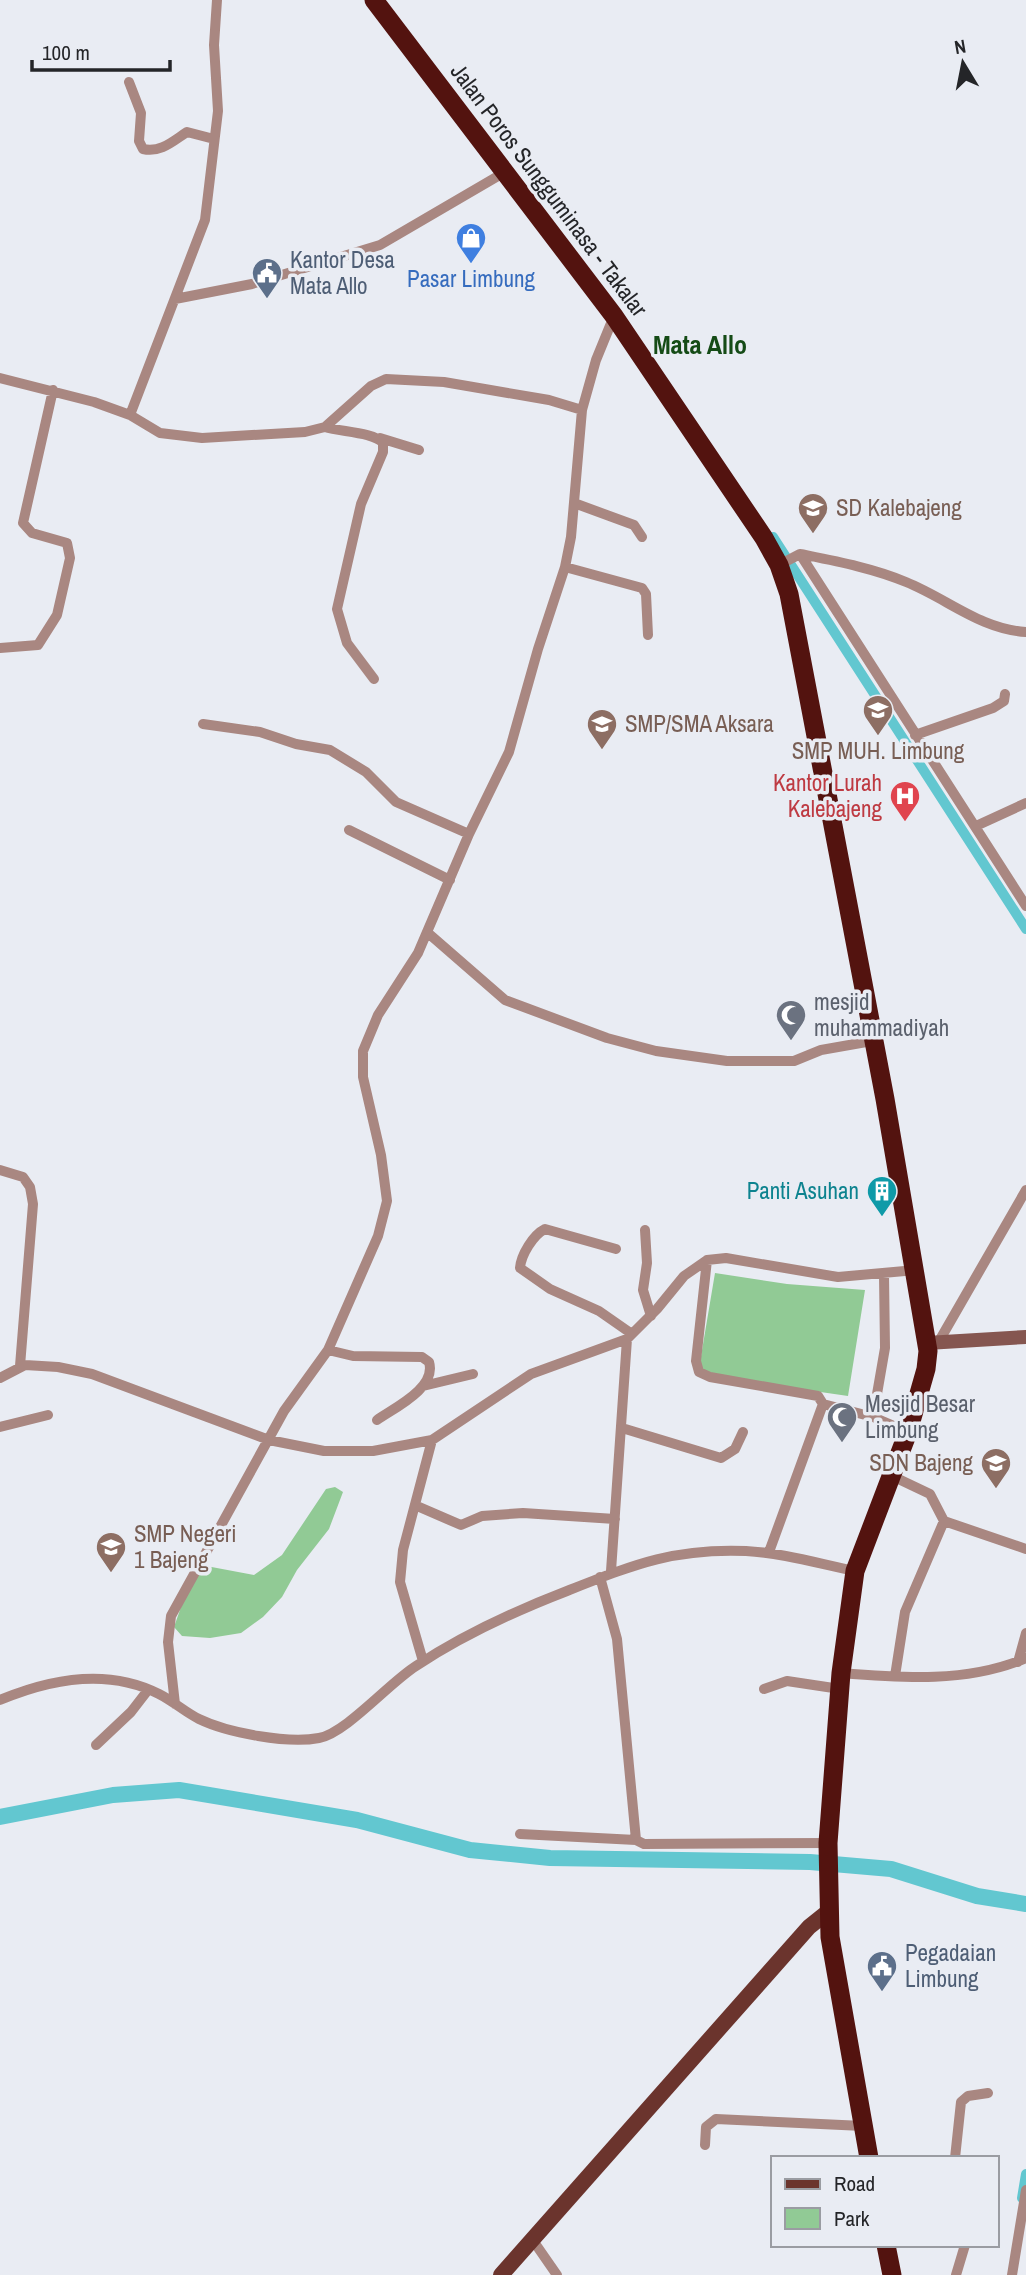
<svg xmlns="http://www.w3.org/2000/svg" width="1026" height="2275" font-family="'Archivo Narrow',sans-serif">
  <rect width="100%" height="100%" fill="#e9ecf3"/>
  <path fill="#91ca95" d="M715,1273L787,1284L865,1290L848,1396L698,1374Z
    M335,1487L343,1492L329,1529L297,1570L282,1597L263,1617L241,1633L210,1638L182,1636L174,1627L188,1587L201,1565L254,1575L282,1555L326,1489Z"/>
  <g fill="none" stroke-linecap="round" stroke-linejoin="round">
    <path stroke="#62c7d0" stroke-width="10" d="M773,537L1026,929
      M1022,2198L1026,2174"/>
    <path stroke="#62c7d0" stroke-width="16" d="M0,1817L113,1795L179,1790L357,1820L470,1850L550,1858L810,1862L891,1869L977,1896L1026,1904"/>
    <path stroke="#a98781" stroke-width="10" d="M129,82L141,113L139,141L143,149C161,153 173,141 187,132L214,139
      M175,299L252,284L380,245L505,172
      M0,378L94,402L130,415L160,433L202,438L305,432L325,427L371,386L386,379L444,382L549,400L582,410
      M130,415L205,220L218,111L214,45L217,0
      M325,427C341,432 373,432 383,443V452L361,504L337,609L347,643L374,679
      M380,438L419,450
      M574,503L634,525L642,537
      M800,554L1026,906
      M779,565L800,554C835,561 873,568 906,582C948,599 980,629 1026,632
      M565,567L642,588L646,594L648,635
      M0,648L38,645L57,615L70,558L67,543L32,533L23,523L53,390
      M203,724L260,732L296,744L330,750L366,772L396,802L469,834
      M915,735L993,708L1004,701L1005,694
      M976,826L1026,803
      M349,830L450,880
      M428,933L505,1000L607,1038L656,1051L727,1061H794L821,1050L872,1041
      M0,1170L23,1177L30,1187L33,1204L20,1366
      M645,1230L647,1263L643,1290L651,1316
      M616,1249L545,1229C533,1235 521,1255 520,1268L550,1289L599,1311L632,1334
      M707,1260L696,1361L699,1372L710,1377L818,1396L823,1404L769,1552
      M938,1343L1026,1190
      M328,1350L353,1356L422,1357L429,1362C437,1388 394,1408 377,1420
      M0,1378L25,1365L58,1367L92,1374L269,1440L324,1451H373L432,1440L531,1374L627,1339L657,1309L684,1276L707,1260L726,1258L838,1277L916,1270
      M423,1386L473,1374
      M823,1404L873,1417L908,1432
      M873,1417L885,1348L884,1275
      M0,1427L48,1415
      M622,1428L721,1458L735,1449L743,1432
      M890,1475L930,1494L944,1521L1026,1549
      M417,1506L461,1525L482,1516L523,1513L615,1519
      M611,1571L627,1339
      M600,1577L617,1639L636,1840L644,1844L828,1843
      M423,1661L400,1582L403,1550L432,1440
      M1018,1662L1026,1633
      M841,1673C902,1678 968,1683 1026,1658
      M895,1676L905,1612L944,1521
      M764,1689L787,1681L840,1689
      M0,1700C50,1679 108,1668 159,1694C173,1701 185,1712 199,1719C228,1733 288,1744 319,1738C346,1733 389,1683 416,1666C463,1635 515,1611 567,1591C633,1565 673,1548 746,1551C783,1553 820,1564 855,1571
      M175,1704L168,1642L171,1616L284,1411L328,1350L378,1236L387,1201L381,1155L363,1077V1051L378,1015L418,953L469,834L509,752L538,649L565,567L571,537L582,410L596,360L614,316
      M96,1745L131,1712L148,1690
      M520,1834L636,1840
      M705,2145L706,2127L716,2119L863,2126
      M955,2158L961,2102L968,2096L988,2093
      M532,2239L557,2275
      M956,2275L965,2245
      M1012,2275L1026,2190"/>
    <path stroke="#855650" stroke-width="14" d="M927,1343L1026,1337"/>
    <path stroke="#6b342d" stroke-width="16" d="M501,2275L809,1927L829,1911"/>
    <path stroke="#53130f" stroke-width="19" d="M374,0L614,316L764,538L779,565L789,594L885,1099L928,1351L926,1369L908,1432L855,1571L841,1673L828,1843L830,1937L869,2158
      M886,2245L892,2275"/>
  </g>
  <defs>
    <g id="shop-pin" transform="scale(1.575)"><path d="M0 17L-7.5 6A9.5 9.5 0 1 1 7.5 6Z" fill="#3f7fe0" stroke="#e9ecf3"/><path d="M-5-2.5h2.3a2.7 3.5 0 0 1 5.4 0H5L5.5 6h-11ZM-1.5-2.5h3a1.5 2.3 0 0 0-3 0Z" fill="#fff"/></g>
    <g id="civic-pin" transform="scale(1.575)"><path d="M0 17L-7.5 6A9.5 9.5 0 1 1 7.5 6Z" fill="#5c6f8a" stroke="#e9ecf3"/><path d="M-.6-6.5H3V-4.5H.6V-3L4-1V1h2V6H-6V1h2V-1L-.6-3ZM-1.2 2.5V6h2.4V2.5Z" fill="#fff"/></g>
    <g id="school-pin" transform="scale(1.575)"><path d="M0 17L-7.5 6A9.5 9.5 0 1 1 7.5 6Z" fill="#8d6e63" stroke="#e9ecf3"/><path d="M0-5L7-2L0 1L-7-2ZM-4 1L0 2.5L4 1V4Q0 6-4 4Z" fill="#fff"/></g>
    <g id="hospital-pin" transform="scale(1.575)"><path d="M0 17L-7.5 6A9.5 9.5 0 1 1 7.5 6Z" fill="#e0444e" stroke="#e9ecf3"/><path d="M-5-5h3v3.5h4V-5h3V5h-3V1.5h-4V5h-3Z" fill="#fff"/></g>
    <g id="mosque-pin" transform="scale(1.575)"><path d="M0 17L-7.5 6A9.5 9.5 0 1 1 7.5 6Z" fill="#6b7280" stroke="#e9ecf3"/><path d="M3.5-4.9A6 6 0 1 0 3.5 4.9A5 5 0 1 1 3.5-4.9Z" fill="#fff"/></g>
    <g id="building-pin" transform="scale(1.575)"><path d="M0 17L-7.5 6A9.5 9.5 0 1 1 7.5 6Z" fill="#0f9aa8" stroke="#e9ecf3"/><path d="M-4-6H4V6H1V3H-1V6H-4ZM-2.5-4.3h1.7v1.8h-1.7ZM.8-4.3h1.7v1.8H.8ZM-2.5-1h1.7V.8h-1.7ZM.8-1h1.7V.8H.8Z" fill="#fff"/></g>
  </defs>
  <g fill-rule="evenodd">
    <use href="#shop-pin" x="471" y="238"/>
    <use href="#civic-pin" x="267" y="273"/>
    <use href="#school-pin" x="813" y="508"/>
    <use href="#school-pin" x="878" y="710"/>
    <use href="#school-pin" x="602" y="724"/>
    <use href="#hospital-pin" x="905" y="796"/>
    <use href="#mosque-pin" x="791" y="1015"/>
    <use href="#building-pin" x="882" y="1191"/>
    <use href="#mosque-pin" x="842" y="1417"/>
    <use href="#school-pin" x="996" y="1463"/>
    <use href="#school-pin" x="111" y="1547"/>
    <use href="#civic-pin" x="882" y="1966"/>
  </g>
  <g text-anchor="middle" stroke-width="7" stroke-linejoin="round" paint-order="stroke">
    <g font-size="23" fill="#242528" stroke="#e9ecf3">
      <text transform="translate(549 190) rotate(53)" y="8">Jalan Poros Sungguminasa - Takalar</text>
    </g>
    <g font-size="23" fill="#4e5e75" stroke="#e9ecf3" text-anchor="start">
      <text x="290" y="268">Kantor Desa<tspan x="290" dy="26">Mata Allo</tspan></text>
      <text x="905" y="1961">Pegadaian<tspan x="905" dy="26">Limbung</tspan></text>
    </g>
    <g font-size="23" fill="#366cbe" stroke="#e9ecf3">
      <text x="471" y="287">Pasar Limbung</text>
    </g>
    <g font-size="23" fill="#785e54" stroke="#e9ecf3" text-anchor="start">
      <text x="836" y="516">SD Kalebajeng</text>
      <text x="625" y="732">SMP/SMA Aksara</text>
      <text x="878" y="759" text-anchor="middle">SMP MUH. Limbung</text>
      <text x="973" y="1471" text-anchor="end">SDN Bajeng</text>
      <text x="134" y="1542">SMP Negeri<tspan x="134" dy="26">1 Bajeng</tspan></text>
    </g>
    <g font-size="23" fill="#be3a42" stroke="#e9ecf3" text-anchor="end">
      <text x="882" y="791">Kantor Lurah<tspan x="882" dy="26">Kalebajeng</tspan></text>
    </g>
    <g font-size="23" fill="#5b616d" stroke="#e9ecf3" text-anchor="start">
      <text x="814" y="1010">mesjid<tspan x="814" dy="26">muhammadiyah</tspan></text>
      <text x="865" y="1412">Mesjid Besar<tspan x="865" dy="26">Limbung</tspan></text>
    </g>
    <g font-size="23" fill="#0d838f" stroke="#e9ecf3" text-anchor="end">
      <text x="859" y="1199">Panti Asuhan</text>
    </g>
    <g font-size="26" font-weight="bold" fill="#154b16" stroke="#e9ecf3">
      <text x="700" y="354">Mata Allo</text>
    </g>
  </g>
  <rect x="771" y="2156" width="228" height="91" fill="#e9ecf3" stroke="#9a9ca2" stroke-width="2"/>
  <rect x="785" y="2179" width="35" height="10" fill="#6b342d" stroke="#9a9ca2" stroke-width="2"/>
  <text x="834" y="2191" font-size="21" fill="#242528">Road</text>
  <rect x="785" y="2208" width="35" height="21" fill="#91ca95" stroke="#9a9ca2" stroke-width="2"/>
  <text x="834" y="2226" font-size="21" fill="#242528">Park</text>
  <g transform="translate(963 63) rotate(350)" stroke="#e9ecf3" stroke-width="5" paint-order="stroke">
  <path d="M0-5L12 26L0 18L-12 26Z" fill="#242528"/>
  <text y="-10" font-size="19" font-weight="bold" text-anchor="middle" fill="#242528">N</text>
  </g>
  <path d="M32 60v10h138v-10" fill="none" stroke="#242528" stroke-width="3.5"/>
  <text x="42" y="60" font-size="21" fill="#242528" stroke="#e9ecf3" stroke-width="5" paint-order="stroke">100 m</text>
</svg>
